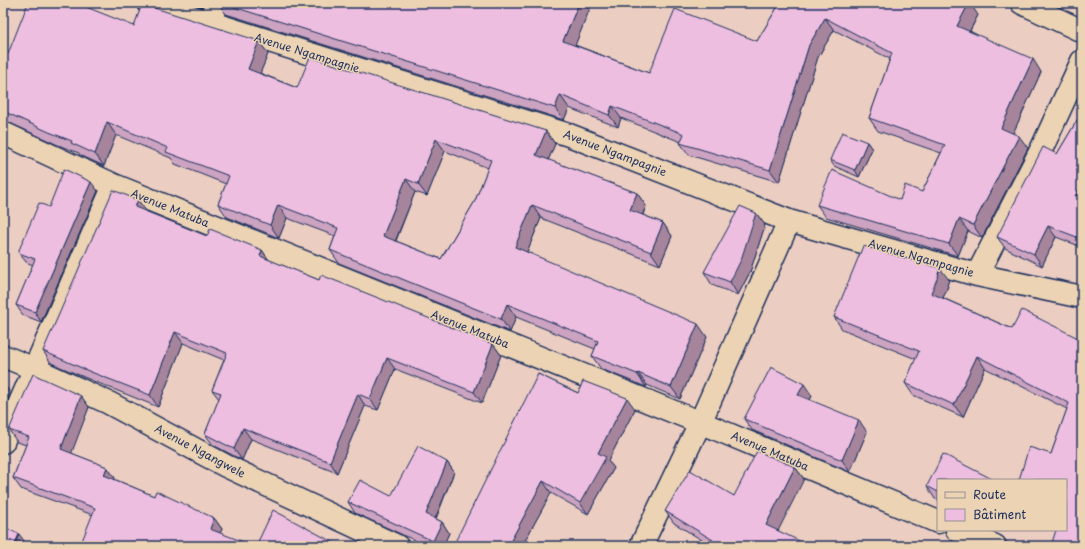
<svg xmlns="http://www.w3.org/2000/svg" width="1085" height="549" font-family="'Playpen Sans',sans-serif">
  <rect width="100%" height="100%" fill="#eccdc1"/>
  <filter id="ink" filterUnits="userSpaceOnUse"><feTurbulence type="fractalNoise" baseFrequency=".025" numOctaves="2"/><feDisplacementMap in="SourceGraphic" scale="8" xChannelSelector="R" yChannelSelector="G"/><feConvolveMatrix kernelMatrix="1 2 1 2 8 2 1 2 1" color-interpolation-filters="sRGB"/></filter>
  <g filter="url(#ink)">
    <g fill="none" stroke-linecap="round" stroke-linejoin="round">
      <g stroke="#1b2f5e" stroke-width="25">
        <path id="street" d="M148,3L569,135L789,221L977,275L1082,297
          M1022,3L1082,31
          M210,23L216,3
          M3,133L114,185L721,431L938,522
          M977,275L1041,150L1082,61
          M3,356L35,369L109,403L226,466L397,546
          M3,442L114,185
          M957,530L995,546
          M641,546L700,423L789,221"/>
      </g>
      <use href="#street" stroke="#ecd3b4" stroke-width="22"/>
    </g>
    <path fill="#cca3c0" stroke="#1b2f5e" fill-rule="evenodd" d="M190,3H203L202,7Z
      M218,3H592L575,45L649,73L757,41L780,3L978,15L970,31L1041,72L1013,133L1028,148L982,238L968,231L958,256L826,217L817,205L900,200L922,192L941,153L878,131L869,118L890,59L834,30L818,57L779,182L689,155L680,143L681,142L621,118L618,127L569,108L564,120L226,14Z
      M134,26L259,41L268,54L260,73L297,88L546,131L555,144L548,160L637,193L646,206L643,215L663,223L672,236L660,265L541,218L527,252L707,337L680,399L647,385L646,387L601,369L592,356L595,349L516,317L510,332L339,263L330,250L335,236L287,218L279,238L227,217L218,204L226,184L175,164L171,158L116,135L104,166L80,155L79,153L58,145L8,122L3,121V52L8,54ZM445,151L488,168L475,201L441,259L396,241L415,192L427,196Z
      M1082,112V247L1056,237L1042,266L1005,248L997,237L1057,154Z
      M867,142L872,149L859,177L834,166L830,160Z
      M98,191L41,322L23,315L16,305L33,265L26,262L19,253L49,207Z
      M146,211L207,236L262,250L269,260L319,280L493,344L501,355L482,403L395,369L378,410L365,406L337,473L251,439L242,460L213,445L205,434L219,399L212,390L224,360L183,343L158,407L98,383L51,363L43,351Z
      M756,213L765,225L750,272L738,295L712,285L704,272Z
      M949,280L947,285L948,286L943,298L1012,329L1082,340L1066,530V480L1051,454L1067,409L985,368L963,417L913,395L905,383L916,359L842,329L834,317Z
      M538,374L578,393L635,409L608,461L614,468L588,514L551,493L522,546Z
      M81,396L89,407L71,453L107,467L115,478L114,479L154,496L214,518L222,529L220,533L93,515L21,489L13,478L26,445L17,442L9,430Z
      M812,396L810,400L867,432L850,472L752,430L744,419Z
      M447,462L454,472L436,519L442,522L449,533L443,546H427L355,513L348,502L391,496Z
      M795,467L804,479L710,545L674,523L665,511L734,496Z
      M938,480V500L935,499L927,486Z"/>
    <path fill="#a6859c" stroke="#1b2f5e" d="M199,3H203L202,7Z
      M579,3H592L572,53L563,41Z
      M969,3H970L978,15L966,38L957,26Z
      M825,18L834,30L818,57L779,182L770,170L809,45Z
      M259,41L268,54L257,81L248,69Z
      M1033,59L1041,72L1010,140L1001,128Z
      M560,95L569,108L564,120L555,108Z
      M612,106L621,118L618,127L609,115Z
      M107,122L116,135L104,166L95,154Z
      M546,131L555,144L545,168L536,155Z
      M1019,136L1028,148L982,238L973,225Z
      M436,139L445,151L427,196L418,184Z
      M867,142L872,149L859,177L855,170Z
      M3,152L5,155L3,160Z
      M406,179L415,192L392,249L383,236Z
      M91,182L98,191L41,322L35,312Z
      M1082,184V206L1075,196Z
      M637,193L646,206L639,223L630,210Z
      M138,200L146,211L143,219L135,207Z
      M278,205L287,218L279,238L270,225Z
      M532,205L541,218L524,259L515,247Z
      M756,213L765,225L750,272L738,295L730,282Z
      M959,219L968,231L958,256L949,244Z
      M663,223L672,236L660,265L651,252Z
      M1048,226L1056,237L1042,266L1034,254Z
      M262,250L270,262L260,256Z
      M940,268L949,280L947,285L948,286L940,305L931,293Z
      M507,304L516,317L510,332L501,319Z
      M698,324L707,337L680,399L671,387Z
      M175,332L183,343L158,407L150,395Z
      M493,344L501,355L482,403L474,392Z
      M977,356L985,368L963,417L954,405Z
      M387,358L395,369L378,410L370,399Z
      M638,373L647,385L646,387L637,374Z
      M804,384L812,396L806,406L798,395Z
      M6,387L10,393L3,410V393Z
      M358,394L365,406L337,473L330,462Z
      M81,396L89,407L69,460L61,449Z
      M627,398L635,409L608,461L614,468L588,514L580,503L598,453Z
      M859,420L867,432L850,472L842,460Z
      M243,428L251,439L242,460L234,449Z
      M447,462L454,472L433,524L426,514Z
      M107,467L115,478L112,486L104,475Z
      M795,467L804,479L775,537L766,525Z
      M543,481L551,493L522,546H508Z
      M214,518L222,529L217,540L210,529Z
      M442,522L449,533L443,546H436L433,541Z
      M1082,532V546H1078Z
      M19,534L28,546H14Z"/>
    <path fill="#edbedf" stroke="#1b2f5e" fill-rule="evenodd" d="M28,3H76L134,26L142,4L259,41L248,69L297,88L310,57L546,131L536,155L637,193L630,210L663,223L651,252L532,205L515,247L698,324L671,387L638,373L637,374L592,356L598,341L507,304L501,319L330,250L338,228L278,205L270,225L218,204L229,176L166,152L168,148L107,122L95,154L71,143L72,141L49,132L3,111V52L8,54ZM436,139L491,160L475,201L441,259L383,236L406,179L418,184Z
      M221,3H579L563,41L649,73L675,9L757,41L780,3H969L957,26L1033,59L1001,128L1019,136L973,225L959,219L949,244L817,205L832,170L900,200L905,185L922,192L945,145L869,118L892,53L825,18L809,45L770,170L680,143L684,134L612,106L609,115L560,95L555,108Z
      M1082,112V184L1075,196L1082,195V239L1048,226L1034,254L997,237L1043,147L1057,154Z
      M842,132L867,142L855,170L830,160Z
      M64,169L91,182L35,312L16,305L35,259L19,253V250L39,203L49,207Z
      M113,190L138,200L135,207L207,236L210,229L262,250L260,256L319,280L321,275L493,344L474,392L387,358L370,399L358,394L330,462L243,428L234,449L205,434L221,393L212,390L227,353L175,332L150,395L91,372L43,351Z
      M740,206L756,213L741,260L730,282L704,272Z
      M863,246L940,268L938,274H939L931,293L1012,329L1022,310L1082,340V339V532L1078,546H1051L1056,530H1066V480H1019L1029,447L1051,454L1069,403L977,356L954,405L905,383L919,351L834,317Z
      M771,367L804,384L798,395L859,420L842,460L744,419Z
      M33,374L81,396L61,449L107,467L104,475L154,496L156,491L214,518L210,529L254,546H80L95,508L13,478L29,437L9,430Z
      M538,374L578,393L583,381L627,398L598,453L606,457L580,503L543,481L508,546H453Z
      M3,385L6,387L3,393Z
      M418,446L447,462L426,514L442,522L433,541L348,502L360,480L391,496Z
      M757,451L795,467L766,525L810,546H709L713,540L665,511L690,470L734,496Z
      M943,454L994,480H938V492L927,486Z
      M273,510L340,546H256Z
      M3,527L19,534L14,546H3Z"/>
  </g>
  <g text-anchor="middle" stroke-width="3" stroke-linejoin="round" paint-order="stroke">
    <g font-size="11" fill="#1b2f5e" stroke="#ecd3b4">
      <text transform="translate(307 53) rotate(17)" y="4">Avenue Ngampagnie</text>
      <text transform="translate(615 153) rotate(21)" y="4">Avenue Ngampagnie</text>
      <text transform="translate(170 208) rotate(22)" y="4">Avenue Matuba</text>
      <text transform="translate(921 258) rotate(16)" y="4">Avenue Ngampagnie</text>
      <text transform="translate(470 329) rotate(22)" y="4">Avenue Matuba</text>
      <text transform="translate(200 451) rotate(28)" y="4">Avenue Ngangwele</text>
      <text transform="translate(770 451) rotate(23)" y="4">Avenue Matuba</text>
    </g>
  </g>
  <rect width="1085" height="549" fill="none" stroke="#ecd3b4" stroke-width="16"/>
  <rect x="8" y="8" width="1069" height="533" fill="none" stroke="#1b2f5e" stroke-width="1.5" filter="url(#ink)"/>
  <rect x="937" y="479" width="130" height="52" fill="#ecd3b4" stroke="#989192"/>
  <rect x="945" y="492" width="20" height="6" fill="#ecd3b4" stroke="#989192"/>
  <text x="973" y="499" font-size="12" fill="#1b2f5e">Route</text>
  <rect x="945" y="509" width="20" height="12" fill="#edbedf" stroke="#989192"/>
  <text x="973" y="519" font-size="12" fill="#1b2f5e">Bâtiment</text>
</svg>
